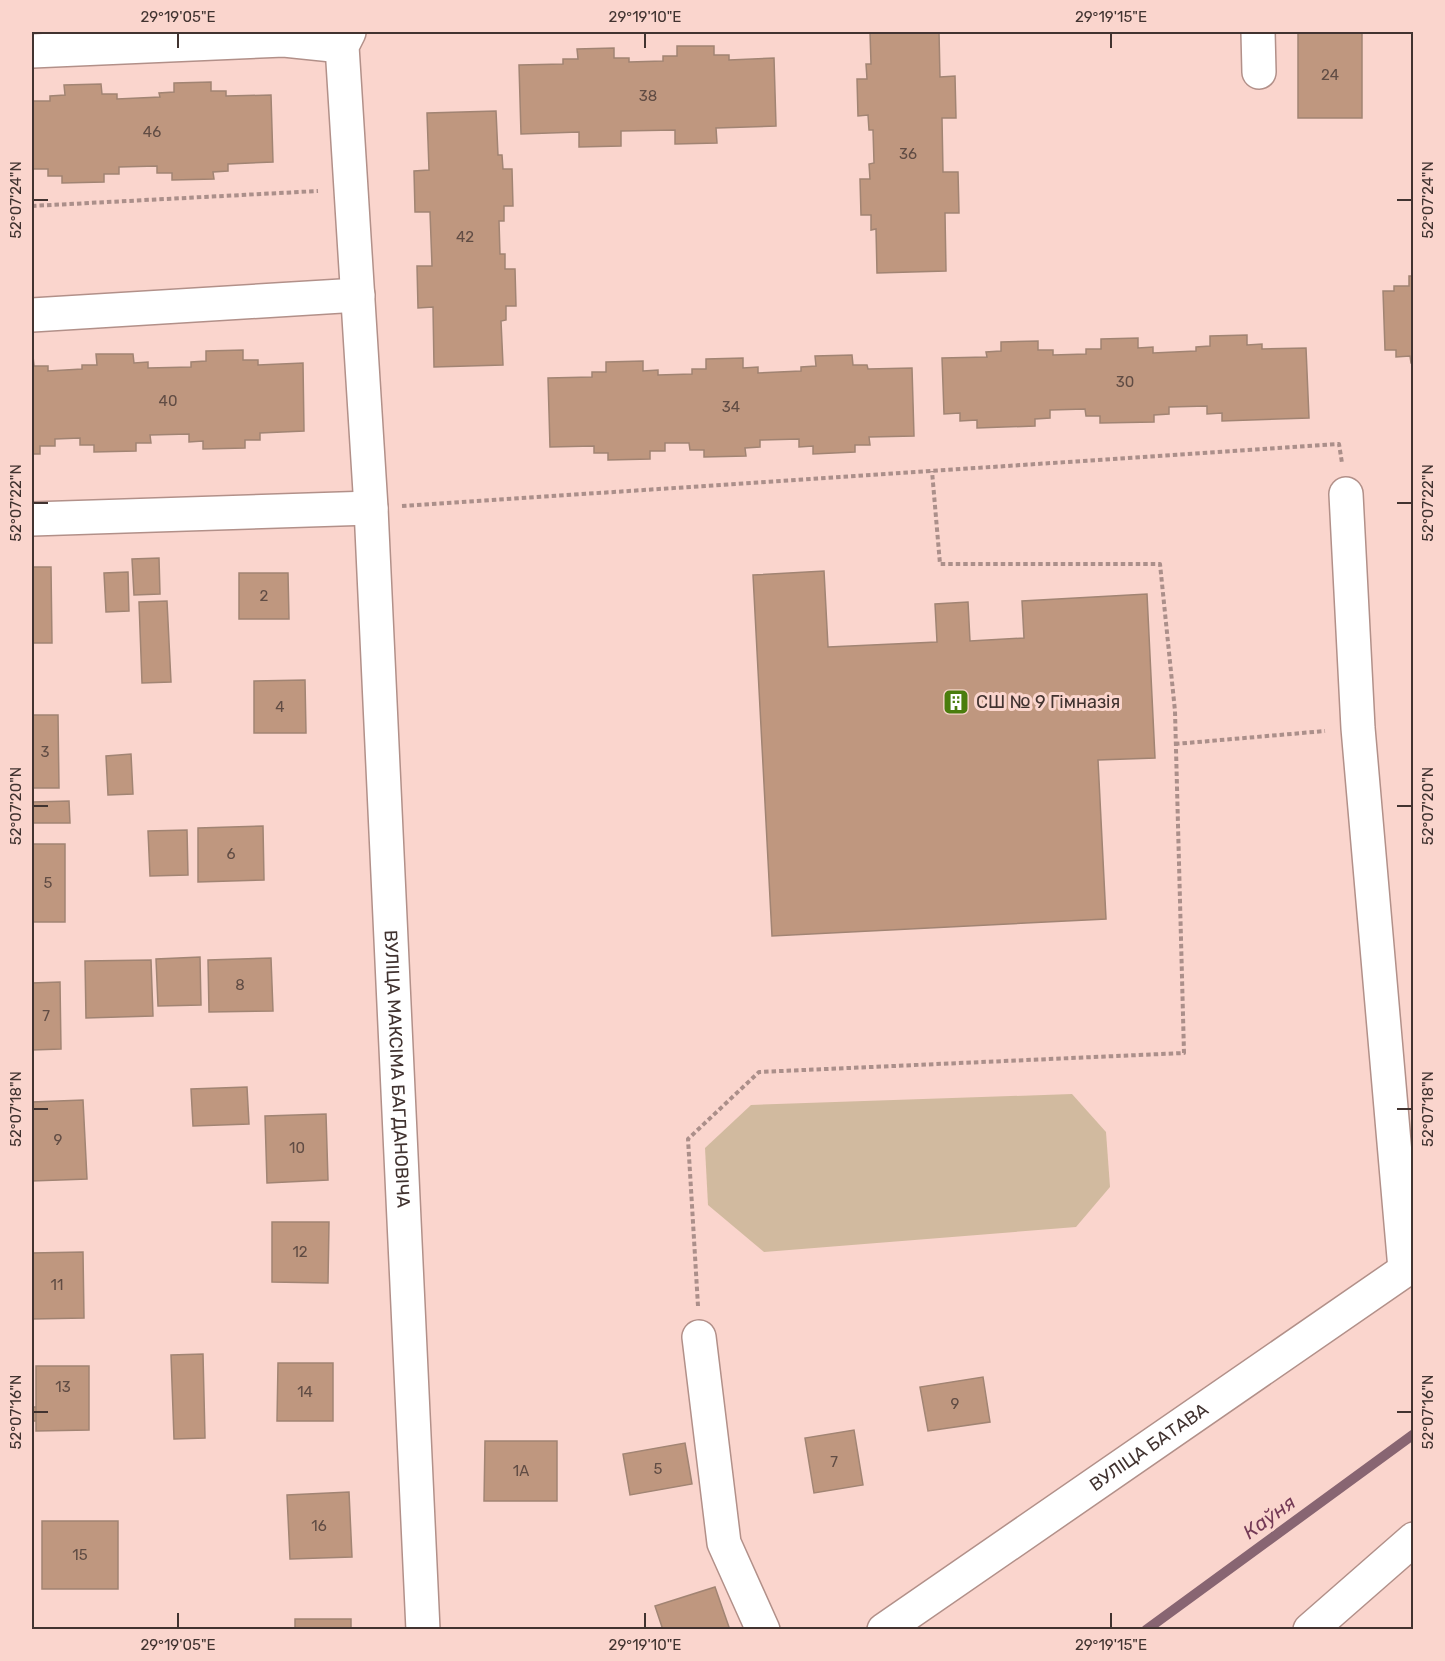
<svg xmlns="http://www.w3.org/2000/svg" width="1445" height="1661" font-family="Rubik,sans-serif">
  <rect width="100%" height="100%" fill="#fad5cd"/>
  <path fill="#d1ba9f" d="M1072,1094L1106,1132L1110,1187L1076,1227L764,1252L708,1205L705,1148L751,1105Z"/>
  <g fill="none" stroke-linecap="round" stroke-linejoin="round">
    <path stroke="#886572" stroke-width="10" d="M1146,1630L1414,1434"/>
  </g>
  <path fill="#bf977f" stroke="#a18473" stroke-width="1.5" d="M870,32H939L940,77L955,76L956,118H942L943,172H958L959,213H945L946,271L877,273L876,229L871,230V215H861L860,179H870L869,164L874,163L873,130H869L868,115L858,116L857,79H867L866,64H871Z
    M1298,32H1362V118H1298Z
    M677,46H714V55H729V60L774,58L776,126L716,128L717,143L675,144V130L621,131V146L579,147V132L521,134L519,65L563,64V59H578L577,49L614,48V58H629V62L663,61V56H677Z
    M211,82V91H226V96L271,95L273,162L228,164V171L213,172L214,179L172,180V173H157V166L119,167V174H104V182L62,183V176H48V169H32V101H50V96L65,95L64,85L101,84L102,94H117V99L160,97L159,93L174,92V83Z
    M496,111L498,155H502L503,169H512L513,206H504V221H499L500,254H505V269H515L516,306H506V320L501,321L503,365L434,367L433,307L418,308L417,266H432L430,212H415L414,171L429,170L427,113Z
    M1409,276H1414V363H1411L1410,356L1396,357V350H1385L1383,291H1394V286H1409Z
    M1247,335V345L1262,344V349L1306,348L1309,418L1222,421V413L1207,414V406L1169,407V414L1154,415V422L1100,423V416H1086L1085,409L1050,410V418L1035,419V426L977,428V420L960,421V413L944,414L942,358L987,357L986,352L1001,351V342L1038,341V350H1053V355L1086,354V349H1101V339L1138,338V348L1153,347V353L1196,351V347L1210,346V336Z
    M243,350V360H258V365L303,363L304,431L260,433V440H245V448L203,449V441L189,442V434L150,435L151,443H136V451L94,452V445H80V438L55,439V446H40V454H32V356H33L34,366H48V371L82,369V365H97L96,354H133L134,363L148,362V368L191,367V362L206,361V351Z
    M852,355L853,365H867L868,369L912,368L914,436L869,437L870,445H855V452L813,454V446L799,447V439L760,440V447L745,448L746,456L704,457V450H690L689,443H665V451H650V459L608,460V453H594V446L550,447L548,378L592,377V372H606V362L643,361V371L658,370V375L692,374V369H706V359L743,358V368L758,367V373L801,371V367L816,366L815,356Z
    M159,558L160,594L134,595L132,559Z
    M32,567H51L52,643H32Z
    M824,571L828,647L937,642L935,604L968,602L970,641L1024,638L1022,601L1147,594L1155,758L1098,760L1106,919L772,936L753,575Z
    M128,572L129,611L106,612L104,573Z
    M239,573H288L289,619H239Z
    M167,601L171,682L142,683L139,602Z
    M305,680L306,733H254V681Z
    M32,715H58L59,788H32Z
    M131,754L133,794L108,795L106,756Z
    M69,801L70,823H32V802Z
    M263,826L264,880L198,882V828Z
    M187,830L188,875L150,876L148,831Z
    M32,844H65V922H32Z
    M200,957L201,1005L158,1006L156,959Z
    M271,958L273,1011L209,1012L208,960Z
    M151,960L153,1016L86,1018L85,961Z
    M60,982L61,1049L32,1050V983Z
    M247,1087L249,1124L193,1126L191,1089Z
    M83,1100L87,1179L32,1181V1102Z
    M326,1114L328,1180L267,1183L265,1116Z
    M272,1222H329L328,1283L272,1282Z
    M83,1252L84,1318L32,1319V1253Z
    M203,1354L205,1438L174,1439L171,1355Z
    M278,1363H333V1421H277Z
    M36,1366H89V1430L36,1431Z
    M983,1377L990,1422L928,1431L920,1387Z
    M32,1407H36V1421H32Z
    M854,1430L863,1485L814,1493L805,1438Z
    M485,1441H557V1501H484Z
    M685,1443L692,1484L630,1495L623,1454Z
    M349,1492L352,1557L290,1559L287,1495Z
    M42,1521H118V1589H42Z
    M715,1587L730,1630H663L655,1606Z
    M295,1619H351V1630H295Z"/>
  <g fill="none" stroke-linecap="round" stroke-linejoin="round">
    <g stroke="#b29089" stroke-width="36">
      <g id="minor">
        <path id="s1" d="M349,32L342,46L371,508L423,1630"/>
        <path d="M1258,32L1259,72"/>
        <path d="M32,51L284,40L342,46"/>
        <path d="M32,315L358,295"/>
        <path d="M1346,494L1358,728L1405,1269"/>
        <path d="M32,519L371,508"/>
        <path d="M699,1337L724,1543L763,1630"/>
        <path id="s2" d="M884,1630L1414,1264"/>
        <path d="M1310,1630L1414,1539"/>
      </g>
    </g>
    <path stroke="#ab8f8a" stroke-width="4" stroke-dasharray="4.5 3" stroke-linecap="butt" d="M32,206L318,191
      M402,506L1339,444L1342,463
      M1175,744L1325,731
      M698,1306L688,1139L759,1072L1184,1053L1175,711L1160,564H940L932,471"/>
    <use href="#minor" stroke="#fff" stroke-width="33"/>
  </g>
  <path fill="none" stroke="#413330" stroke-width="2" d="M178,33V48M645,33V48M1111,33V48M33,200H48M1397,200H1412M33,503H48M1397,503H1412M33,806H48M1397,806H1412M33,1109H48M1397,1109H1412M33,1412H48M1397,1412H1412M178,1613V1628M645,1613V1628M1111,1613V1628"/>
  <defs>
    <g id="building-square" transform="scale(1.35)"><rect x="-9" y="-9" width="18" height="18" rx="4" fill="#4a7d0d" stroke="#fad5cd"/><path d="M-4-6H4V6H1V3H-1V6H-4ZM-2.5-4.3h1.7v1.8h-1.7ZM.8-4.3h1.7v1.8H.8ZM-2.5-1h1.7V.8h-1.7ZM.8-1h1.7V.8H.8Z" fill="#fff"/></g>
  </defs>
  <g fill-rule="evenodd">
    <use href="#building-square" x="956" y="702"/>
  </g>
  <g text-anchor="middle" stroke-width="6" stroke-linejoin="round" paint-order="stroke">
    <g font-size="15" fill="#604c44">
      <text x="1330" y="80">24</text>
      <text x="648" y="101">38</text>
      <text x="152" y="137">46</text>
      <text x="908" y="159">36</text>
      <text x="465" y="242">42</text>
      <text x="1125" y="387">30</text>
      <text x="168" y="406">40</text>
      <text x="731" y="412">34</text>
      <text x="264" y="601">2</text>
      <text x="280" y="712">4</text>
      <text x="45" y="757">3</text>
      <text x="231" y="859">6</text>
      <text x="48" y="888">5</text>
      <text x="240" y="990">8</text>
      <text x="46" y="1021">7</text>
      <text x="58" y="1145">9</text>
      <text x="297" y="1153">10</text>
      <text x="300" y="1257">12</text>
      <text x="57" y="1290">11</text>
      <text x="63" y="1392">13</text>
      <text x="305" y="1397">14</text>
      <text x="955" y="1409">9</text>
      <text x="834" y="1467">7</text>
      <text x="658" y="1474">5</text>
      <text x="521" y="1476">1А</text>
      <text x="319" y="1531">16</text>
      <text x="80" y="1560">15</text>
    </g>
    <g font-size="18" fill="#413330" stroke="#fad5cd" text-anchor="start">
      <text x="976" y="708">СШ № 9 Гімназія</text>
    </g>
    <g font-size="18" fill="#413330" stroke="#fad5cd">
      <text dy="6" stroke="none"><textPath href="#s1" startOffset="1040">ВУЛІЦА МАКСІМА БАГДАНОВІЧА</textPath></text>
      <text dy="6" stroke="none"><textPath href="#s2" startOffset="322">ВУЛІЦА БАТАВА</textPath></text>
    </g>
    <g font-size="20" font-style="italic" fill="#743a56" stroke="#fad5cd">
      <text transform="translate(1269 1517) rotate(-36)" y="7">Каўня</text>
    </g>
  </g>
  <rect width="1445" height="1661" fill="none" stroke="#fad5cd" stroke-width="66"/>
  <rect x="33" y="33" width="1379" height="1595" fill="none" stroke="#413330" stroke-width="2"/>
  <g font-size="15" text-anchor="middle" fill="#413330">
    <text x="178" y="22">29°19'05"E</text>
    <text x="645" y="22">29°19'10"E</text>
    <text x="1111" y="22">29°19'15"E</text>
    <text transform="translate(16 200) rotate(-90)" y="5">52°07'24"N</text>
    <text transform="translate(1428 200) rotate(-90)" y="5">52°07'24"N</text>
    <text transform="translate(16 503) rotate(-90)" y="5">52°07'22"N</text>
    <text transform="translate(1428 503) rotate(-90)" y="5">52°07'22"N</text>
    <text transform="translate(16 806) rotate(-90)" y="5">52°07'20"N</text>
    <text transform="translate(1428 806) rotate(-90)" y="5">52°07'20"N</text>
    <text transform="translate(16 1109) rotate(-90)" y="5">52°07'18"N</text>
    <text transform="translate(1428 1109) rotate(-90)" y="5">52°07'18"N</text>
    <text transform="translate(16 1412) rotate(-90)" y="5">52°07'16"N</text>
    <text transform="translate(1428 1412) rotate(-90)" y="5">52°07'16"N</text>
    <text x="178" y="1650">29°19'05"E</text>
    <text x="645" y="1650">29°19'10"E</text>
    <text x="1111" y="1650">29°19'15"E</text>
  </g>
</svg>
